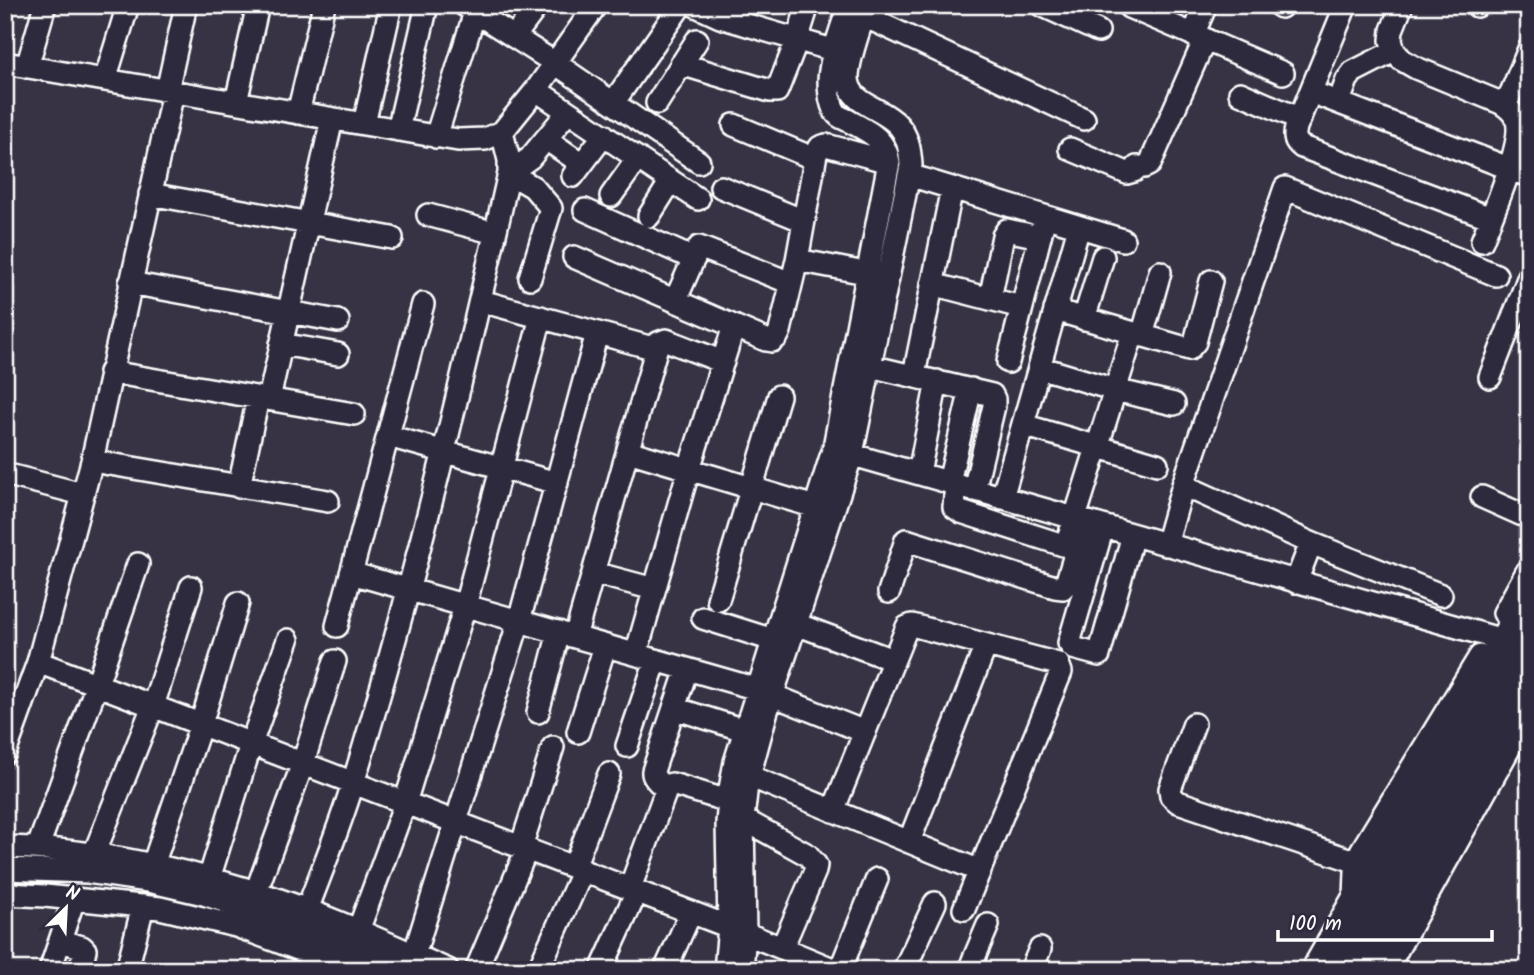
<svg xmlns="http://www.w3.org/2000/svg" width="1534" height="975" font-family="Kalam,sans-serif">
  <rect width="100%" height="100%" fill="#373345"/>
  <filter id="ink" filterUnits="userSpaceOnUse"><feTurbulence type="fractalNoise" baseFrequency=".0143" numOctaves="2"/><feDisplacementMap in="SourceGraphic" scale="14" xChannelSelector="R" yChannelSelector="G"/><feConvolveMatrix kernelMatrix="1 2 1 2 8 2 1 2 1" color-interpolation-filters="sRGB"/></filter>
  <g filter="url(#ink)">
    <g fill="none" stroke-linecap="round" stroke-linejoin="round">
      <g stroke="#fff" stroke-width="26">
        <path id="minor" d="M464,5L555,63L699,162
          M694,5L720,17L836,51
          M1041,5L1098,31
          M1278,5L1281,7
          M1346,5L1296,127C1294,137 1294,141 1302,147L1491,218
          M1402,5L1392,30L1391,40L1394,51L1402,60L1416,68L1501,103C1506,106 1513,112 1516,118C1526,140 1491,217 1482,241
          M1477,6V5
          M1129,7L1283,73
          M852,13L864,16L1084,119
          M1193,35L1206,5
          M514,37L538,5
          M5,63L458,140L485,139L502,132L536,90L596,5
          M681,64L770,91H777L797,40L808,5
          M27,67L45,5
          M105,80L128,5
          M536,90L698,199
          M167,91L186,5
          M1311,92L1529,176
          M1240,93L1300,119
          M236,102L258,5
          M1339,102L1347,80L1353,72L1394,51
          M613,103L681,5
          M657,103L697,40
          M1506,105L1529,49
          M298,113L324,5
          M364,124L391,5
          M734,125L815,159
          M398,130L427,5
          M436,137L475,12
          M546,139L582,164
          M1070,149L1127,173L1134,171L1137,167H1144L1150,164L1205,39
          M909,175L1123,240
          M573,176L604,135
          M721,187L804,221
          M150,194L392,238
          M611,196L638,158
          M585,210L694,259
          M428,215L495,233
          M649,216L671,181
          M574,257L766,340L772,341L777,337L780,331L797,260L816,154L820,147L826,145L889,162
          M797,260L881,276
          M530,278L551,208L533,187L509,173L530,158L568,112
          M130,283L338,321
          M932,284L1021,307
          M990,299L1003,236L1007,230L1039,237
          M481,301L656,349
          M675,301L699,247L791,283
          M1055,310L1189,349L1195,342L1211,281
          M1084,319L1103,257
          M1142,336L1160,272
          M281,344L338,354
          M1008,362L1045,217
          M870,366L992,395L994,399V406L974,490
          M1039,367L1115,390L1174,404
          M110,372L354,414
          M914,375L952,188
          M1490,377L1529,276
          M269,399L332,119
          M1023,425L1157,464
          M388,436L557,483
          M628,451L815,507
          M839,451L1503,640
          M92,461L328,501
          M919,473L937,381
          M5,474L82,494
          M949,482L971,389
          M956,484L954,507L961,512L1063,545L1068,540L1133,333
          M1183,485L1311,543L1441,595
          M239,487L258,398
          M1482,497L1529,518
          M1002,498L1079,227
          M1103,527L1069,643L1073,648L1099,655L1133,535
          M1166,545L1183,485L1285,188L1496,275
          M351,573L757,689L865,732
          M594,573L654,589
          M1296,582L1311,543
          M889,592L906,540L1055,587L1063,588L1066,584L1083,528
          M718,600L779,396
          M1504,613L1529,568
          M703,618L773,640
          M796,624L893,660
          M337,626L423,304
          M575,637L658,343L666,340L723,362
          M636,654L689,469L734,326
          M38,662L745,933L835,970
          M674,708L744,730
          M538,712L559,632
          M1194,724L1170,789L1171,796L1178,802L1357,862
          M578,732L605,646
          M627,746L656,660
          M5,753L38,662L92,461L173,92
          M749,776L980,871
          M666,789C661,784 652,778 653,771L687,669
          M833,811L907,627L912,625L1058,664L1061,672L964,909
          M734,814L808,855L816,865L815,871L782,948
          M909,842L986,645
          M5,847C90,848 175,867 256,892C322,913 385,942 448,970
          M38,847L97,684L138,564
          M521,847L553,747
          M94,854L153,706L191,587
          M153,865L201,724L238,603
          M574,867L609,774
          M5,869L87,872L148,881L204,894L301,928L398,970
          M209,879L251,744L288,640
          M630,888L668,785L672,784L728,801
          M256,892L303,763L335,661
          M5,894L45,896L160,908L236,926L303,951L345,970
          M1355,898L1356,871L1361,851L1480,656
          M307,910C323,867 341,824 354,780C415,581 463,377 509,173V160L502,132
          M358,931L405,803L465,606L541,317
          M60,941L82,947L85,950L80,970
          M414,955L519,621L597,333
          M51,967L74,899
          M127,970L143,906
          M476,970L527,849
          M538,970L583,870
          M601,970L637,891
          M665,970L691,912
          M725,970L729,927L727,823L730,789L735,762L834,447L889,162C885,138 869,132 849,121C845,119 842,118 839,116C830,109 829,91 829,80C830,58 842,27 849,5
          M742,970L745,933L743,819L747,784L766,714L852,454L911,165C910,150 908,136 898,125C882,107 850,105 848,79C847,60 862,24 867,5
          M840,970L877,879
          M904,970L935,903
          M969,970L988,925
          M1031,970L1040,949
          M1342,970L1529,644
          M1386,970L1529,713"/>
      </g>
      <g stroke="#fff" stroke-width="33">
        <path id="major" d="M1316,970L1529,596
          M1366,970L1529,684"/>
      </g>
      <use href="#minor" stroke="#2f2a3d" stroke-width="21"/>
      <use href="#major" stroke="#2f2a3d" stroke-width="28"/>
    </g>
  </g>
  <rect width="1534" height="975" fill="none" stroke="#2f2a3d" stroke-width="28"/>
  <rect x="14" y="14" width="1506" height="947" fill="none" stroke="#fff" stroke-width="2.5" filter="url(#ink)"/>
  <g transform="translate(66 908) rotate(24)" stroke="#2f2a3d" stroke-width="5" paint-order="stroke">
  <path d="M0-5L12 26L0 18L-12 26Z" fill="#ffffff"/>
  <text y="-10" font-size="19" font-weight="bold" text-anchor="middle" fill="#ffffff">N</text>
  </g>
  <path d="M1278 930v10h214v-10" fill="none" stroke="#ffffff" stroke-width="3.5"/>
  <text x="1289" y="930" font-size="21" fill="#ffffff" stroke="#2f2a3d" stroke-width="5" paint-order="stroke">100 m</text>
</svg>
